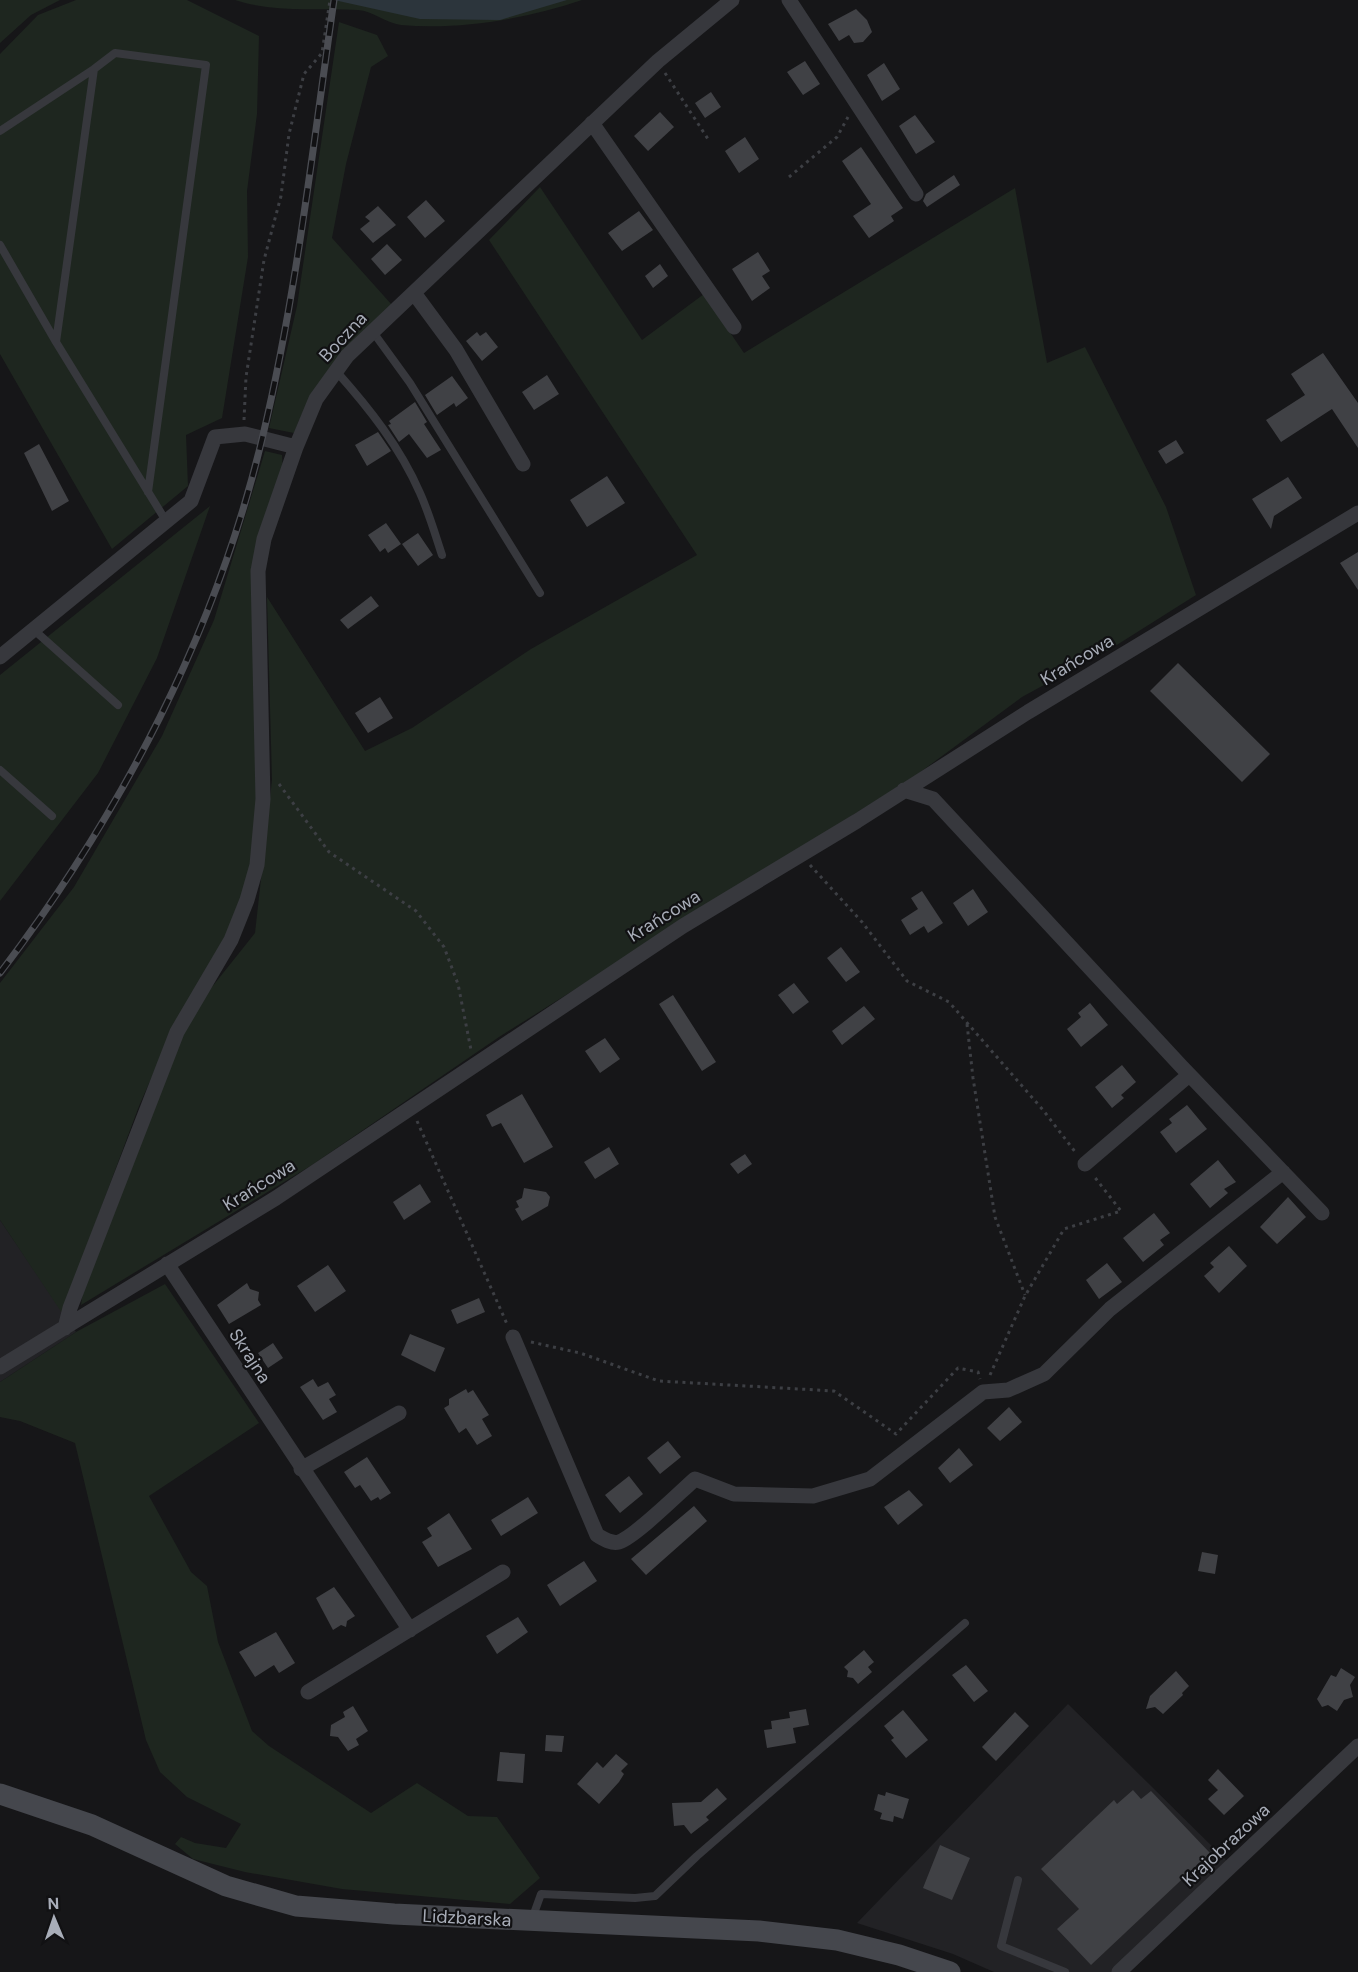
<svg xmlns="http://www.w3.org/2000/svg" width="1358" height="1972" font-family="'DM Sans',sans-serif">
  <rect width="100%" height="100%" fill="#161618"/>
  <path fill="#222225" d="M0,1220L76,1332L0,1382Z
    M1068,1704L1229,1863L1112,1972H994L953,1954L857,1923Z"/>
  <path fill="#1e261f" d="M0,0H60L31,15L0,43Z
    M76,0H187L259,36L257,114L247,191L248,257L222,418L186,435L188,486L112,549L0,354V54L38,15Z
    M235,0H582C526,19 461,30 401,25C386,23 373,11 358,10C317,8 274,13 235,0Z
    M339,22L377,35L388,56L371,67L346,164L332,238L392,305C348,348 317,373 294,433L269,428L297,306Z
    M540,187L642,340L704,294L744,353L1015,188L1047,363L1085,347L1166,507L1196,595L1112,648L1022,697L915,776L499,1037L312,1165L81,1305L83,1291L179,1042L204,997L255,933L272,780L267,597L365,751L412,728L531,649L697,555L489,240Z
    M265,451L282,455L283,472L257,546L259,782L253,863L241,909L176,1022L139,1106L62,1313L0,1220V983L74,887L162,736L214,620Z
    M210,506L157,658L98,773L0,901V675Z
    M165,1284L259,1423L149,1496L191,1572L207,1586L218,1642L252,1731L269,1746L371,1813L417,1783L468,1816L497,1817L540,1878L510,1904L342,1889L245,1872L193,1859L175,1844L181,1837L195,1843L226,1848L241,1824L187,1797L160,1772L146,1740L75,1443L20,1421L0,1417V1382L76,1332Z"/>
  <path fill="#2c353c" d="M334,0H567L500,20L420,19Z"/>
  <path fill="#404145" d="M856,9L867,20L872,32L863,42L854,43L849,35L839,41L828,24Z
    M805,61L820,84L803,95L787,72Z
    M884,63L900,89L882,101L867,75Z
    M711,92L721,107L705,118L695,103Z
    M660,112L674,127L648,151L634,136Z
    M915,115L935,142L916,154L899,126Z
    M745,137L759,159L739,173L725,151Z
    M861,147L903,208L891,216L894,221L869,238L853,216L871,204L842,161Z
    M954,175L960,185L927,207L923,201L926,194Z
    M426,200L445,221L425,238L407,217Z
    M378,206L396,225L373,243L360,229L370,221L365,217Z
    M639,211L653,230L622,251L608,233Z
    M387,244L402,260L385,275L371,259Z
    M758,252L770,271L762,276L770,288L752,301L732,269Z
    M660,264L668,276L653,288L645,276Z
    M477,332L480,336L486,332L498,347L482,361L466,341Z
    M1323,353L1358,403V448L1332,409L1281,442L1266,420L1305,395L1291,374Z
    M547,375L559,394L534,410L522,392Z
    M452,376L468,398L456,407L454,403L437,415L425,395Z
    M415,402L427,422L424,424L441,450L427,458L409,434L399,442L388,425L391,424L389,421Z
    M378,432L391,451L367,466L355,445Z
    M1176,440L1184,453L1166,464L1158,451Z
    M39,444L69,501L52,511L24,453Z
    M607,476L625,503L587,527L570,500Z
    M1288,477L1302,498L1274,516L1271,529L1252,499Z
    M386,523L401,544L388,553L385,548L380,552L368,535Z
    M418,533L433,555L418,566L402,544Z
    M1358,552V590L1340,563Z
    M371,596L379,606L348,629L340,620Z
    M1178,663L1270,754L1242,782L1150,691Z
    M380,697L393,718L368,733L355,713Z
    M973,889L988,912L968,926L953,903Z
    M922,891L943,923L928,933L924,926L910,935L901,920L918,909L911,898Z
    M841,947L860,972L846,982L827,958Z
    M794,983L809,1002L793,1014L778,995Z
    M673,995L716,1062L702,1071L659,1004Z
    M1090,1003L1108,1025L1081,1047L1067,1029L1081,1017L1078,1013Z
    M864,1006L875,1019L842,1045L832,1031Z
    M605,1038L620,1059L600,1073L585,1051Z
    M1122,1065L1136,1082L1121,1095L1124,1098L1112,1108L1095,1087Z
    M522,1094L553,1147L524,1163L501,1123L492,1127L486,1115Z
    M1187,1105L1207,1129L1176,1153L1160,1132L1172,1123L1169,1119Z
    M609,1147L619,1164L595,1179L584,1162Z
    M745,1154L752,1164L738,1174L730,1164Z
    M1218,1160L1236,1182L1224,1189L1228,1193L1210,1208L1190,1184Z
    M420,1184L431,1202L404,1220L393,1202Z
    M524,1188L546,1192L550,1197L548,1206L522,1221L515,1209L519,1207L516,1201L522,1198Z
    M1288,1197L1306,1217L1277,1244L1260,1227Z
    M1154,1213L1170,1233L1160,1240L1164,1245L1143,1262L1123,1238Z
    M1229,1246L1247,1266L1219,1293L1204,1276L1214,1267L1210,1263Z
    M1107,1263L1122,1282L1099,1299L1086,1280Z
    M328,1265L346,1291L315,1312L297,1286Z
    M247,1283L250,1289L259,1292L258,1300L261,1305L229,1324L217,1305Z
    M479,1298L485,1312L457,1324L451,1310Z
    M410,1334L445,1348L435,1372L401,1355Z
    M273,1343L283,1358L268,1368L258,1353Z
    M313,1379L318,1387L328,1382L336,1395L329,1399L337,1412L323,1420L300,1387Z
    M466,1389L468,1393L473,1390L489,1415L482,1419L492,1436L477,1445L466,1428L459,1433L444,1408L449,1405V1399Z
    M1009,1407L1022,1422L1000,1441L987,1428Z
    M668,1441L681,1457L660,1474L647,1458Z
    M959,1448L973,1465L950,1483L938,1468Z
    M367,1457L391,1493L380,1500L378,1497L371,1501L360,1485L355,1488L344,1472Z
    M629,1476L643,1494L620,1513L605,1495Z
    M909,1490L923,1505L898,1525L884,1507Z
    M528,1497L538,1513L501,1536L491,1520Z
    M694,1506L707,1521L646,1575L631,1559Z
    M449,1513L472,1549L438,1567L422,1542L432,1536L427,1528Z
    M1202,1552L1218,1555L1215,1574L1198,1571Z
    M584,1561L597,1581L560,1606L547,1585Z
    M334,1587L355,1616L347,1621L346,1627L341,1625L333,1630L316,1598Z
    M518,1617L528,1632L497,1654L486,1636Z
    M276,1632L295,1663L279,1673L274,1665L255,1677L239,1652Z
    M864,1650L874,1662L868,1667L872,1672L858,1684L853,1678L847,1677L848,1671L844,1667Z
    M966,1665L988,1691L974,1702L952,1675Z
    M1341,1668L1355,1677L1350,1685L1353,1697L1344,1700L1337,1711L1328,1705L1322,1707L1317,1699L1331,1675L1336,1677Z
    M1176,1671L1189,1686L1182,1693L1183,1695L1163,1714L1155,1707L1146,1709L1150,1696Z
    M353,1706L368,1731L356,1739L359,1745L348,1751L338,1737L330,1736L331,1725L345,1717L343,1712Z
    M806,1709L809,1725L793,1728L796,1743L767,1748L764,1730L772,1729L771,1721L790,1718L789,1712Z
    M903,1710L928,1740L906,1758L891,1740L894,1738L884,1726Z
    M1015,1712L1029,1726L996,1761L982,1747Z
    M546,1735L564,1736L562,1752L545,1751Z
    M500,1752L525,1754L523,1783L497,1781Z
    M616,1754L628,1764L621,1771L624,1774L619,1782L599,1804L577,1784L597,1762L603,1768Z
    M1218,1769L1244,1796L1224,1815L1208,1799L1218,1790L1208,1780Z
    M717,1788L727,1799L706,1817L709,1820L691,1834L684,1825L674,1826L672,1803L701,1802Z
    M1133,1790L1141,1799L1151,1791L1210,1853L1091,1965L1057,1929L1079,1909L1041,1869L1114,1800L1117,1804Z
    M886,1792L909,1799L903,1819L894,1816L893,1822L880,1819L882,1813L874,1810L878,1794L885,1796Z
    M940,1845L970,1858L952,1900L923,1888Z"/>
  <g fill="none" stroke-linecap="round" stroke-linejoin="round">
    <path stroke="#3d3f44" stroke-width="3" stroke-dasharray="3 4.5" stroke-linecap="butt" d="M665,73L708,139
      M789,177L837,137L848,117
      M244,420L246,377L264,260L281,196L289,134L304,74L322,53L330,0
      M279,784L329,852L416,911L444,947L458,984L471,1050
      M810,865L862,922L907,981L949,1002L1043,1110L1076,1153
      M967,1024L973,1078L995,1217L1025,1295
      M417,1121L507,1324
      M531,1342L580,1353L659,1381L834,1391L896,1434L958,1368L978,1372L980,1379
      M990,1375L1025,1296L1064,1229L1121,1211L1093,1175"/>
    <path stroke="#37383d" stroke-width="8" d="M0,131L94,69
      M0,245L56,342
      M373,332L410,383L540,593
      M336,371C369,408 400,447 420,493C429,513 435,534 442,555
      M148,492L206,65L115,53L94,69L56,342L166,521
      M34,630L118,705
      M0,770L52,816
      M1018,1880L1001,1946L1065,1972
      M532,1919L541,1894L635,1898L655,1896L697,1856L965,1623"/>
    <path stroke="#37383d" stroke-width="15" d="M789,0L916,194
      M592,123L734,327
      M414,293L456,350L523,464
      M0,657L191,501L215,437L245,434L296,447L316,399L347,356L658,61L732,0
      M904,790L933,799L1181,1066L1322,1213
      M1085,1164L1189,1075
      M167,1264L410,1630
      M65,1328L70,1308L177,1032L231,940L247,900L257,865L263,799L258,571L264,539L296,447
      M513,1337L597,1535C604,1539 611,1544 619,1542C636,1536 679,1493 695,1479L734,1494L813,1496L870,1479L983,1392L1008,1390L1044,1374L1110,1309L1283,1172
      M0,1367L276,1198L683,926L857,821L1028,712L1358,513
      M301,1469L399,1413
      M308,1692L503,1572
      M1119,1972L1358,1746"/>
    <path stroke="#45474d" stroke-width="21" d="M0,1794L92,1825L226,1886L296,1906L394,1914L759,1931L837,1940L899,1955L950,1972"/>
    <g stroke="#4a4c52" stroke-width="7">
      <path id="rail" d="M0,973C121,814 217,631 263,435C297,292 313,145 334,0"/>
    </g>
    <use href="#rail" stroke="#111113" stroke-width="4.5" stroke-dasharray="14" stroke-linecap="butt"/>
  </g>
  <g text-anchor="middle" stroke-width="4.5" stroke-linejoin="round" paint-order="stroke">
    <g font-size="18" fill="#a8adb8" stroke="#111113">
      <text transform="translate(343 337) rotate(-47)" y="6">Boczna</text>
      <text transform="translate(1077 660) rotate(-31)" y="6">Krańcowa</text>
      <text transform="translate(664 916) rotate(-32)" y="6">Krańcowa</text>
      <text transform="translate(259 1185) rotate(-32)" y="6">Krańcowa</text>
      <text transform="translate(250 1356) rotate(57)" y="6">Skrajna</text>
      <text transform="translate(1226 1845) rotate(-43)" y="6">Krajobrazowa</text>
      <text transform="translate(467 1918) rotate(3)" y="6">Lidzbarska</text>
    </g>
  </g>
  <g transform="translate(54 1918) rotate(358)" stroke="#111113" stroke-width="4.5" paint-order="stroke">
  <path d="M0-4.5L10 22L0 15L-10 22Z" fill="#a8adb8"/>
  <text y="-9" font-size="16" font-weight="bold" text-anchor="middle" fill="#a8adb8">N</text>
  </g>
</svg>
